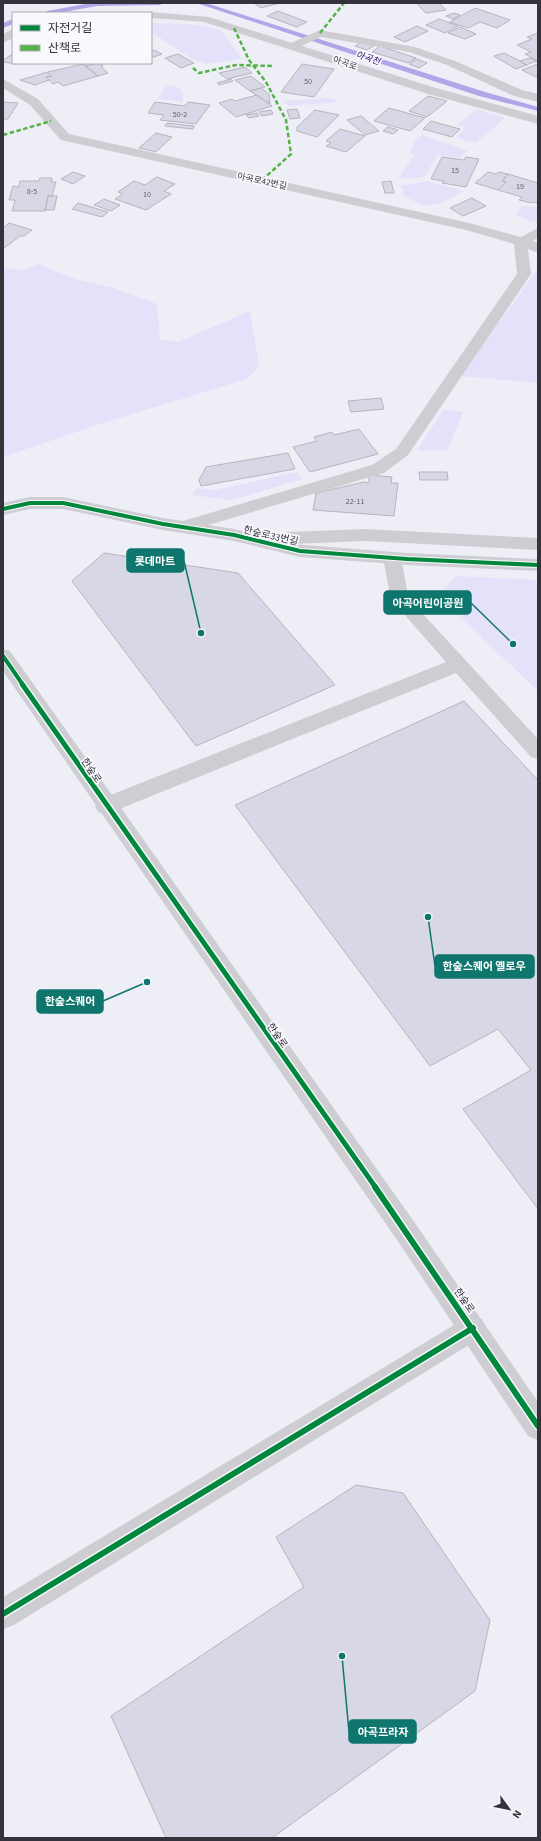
<svg xmlns="http://www.w3.org/2000/svg" width="541" height="1841" font-family="'Source Sans 3','Noto Sans KR',sans-serif">
  <rect width="100%" height="100%" fill="#eeeef7"/>
  <path fill="#e4e2fa" d="M151,23L190,24L221,30L242,59L206,64L191,58L151,32Z
    M166,85L178,87L183,91V102L158,99Z
    M332,98L339,102L289,106L283,101Z
    M477,109L505,118L476,143L456,138L465,127L457,125Z
    M422,135L468,151L460,158L438,155L424,177L398,179L415,154L409,153L415,141Z
    M427,181L464,191C436,206 431,212 401,194L404,192L400,186Z
    M522,206L538,207V221L531,222L516,215Z
    M38,264L79,280L114,288L157,304L160,339L178,342L250,311L259,366L247,379L103,423L3,457V268L22,270Z
    M538,269V383L460,376L529,281Z
    M444,409L463,412L447,451L417,450Z
    M297,472L303,479L232,500L192,495L197,488L214,490Z
    M456,576L538,580V691L438,596Z"/>
  <g fill="none" stroke-linecap="round" stroke-linejoin="round">
    <path fill="#afa7e7" fill-rule="evenodd" d="M91,3H163L160,5L97,6L58,13H44L47,11Z
      M196,3H206L485,92L538,107V111L479,96Z
      M13,19V24L3,28V23Z"/>
  </g>
  <path fill="#d8d7e6" stroke="#b5b5bd" d="M254,3H280L261,8Z
    M416,3H439L446,10L426,13Z
    M475,8L510,20L497,28L480,22L468,28L450,22Z
    M278,11L307,22L297,27L267,16Z
    M454,13L460,15L453,19L446,16Z
    M439,19L458,26L445,33L426,25Z
    M417,26L428,31L405,42L394,37Z
    M460,27L476,34L465,39L448,33Z
    M538,33V61L525,54L531,52L517,45L532,39L527,37Z
    M363,41L375,45L367,50L355,46Z
    M380,46L416,58L408,63L372,52Z
    M154,50L162,54L151,58V51Z
    M504,53L520,61L526,65L516,69L494,56Z
    M13,54V63H19L17,64L3,62V60Z
    M178,54L194,63L181,68L165,58Z
    M530,58L537,61L526,65L520,61Z
    M417,59L427,63L419,68L409,64Z
    M98,63L103,66L101,67L108,73L98,76L85,66Z
    M83,64L98,76L63,86L58,82L53,84L46,77L52,76L48,72Z
    M302,64L334,69L314,97L281,92Z
    M538,64V77H536L522,70Z
    M245,67L252,73L227,79L219,73Z
    M48,72L52,76L46,77L49,80L35,85L20,80Z
    M251,76L265,87L250,91L235,80Z
    M231,79L233,81L219,85L217,83Z
    M261,88L269,94L270,104L250,91Z
    M257,95L272,106L236,117L219,103L232,99L235,101Z
    M428,96L447,101L427,117L409,111Z
    M3,102L18,103L8,119H3Z
    M155,102L185,106L188,102L210,105L196,124L160,120L164,115L148,113Z
    M389,108L425,118L410,131L374,121Z
    M297,109L300,118L290,119L287,110Z
    M271,110L273,114L262,116L259,112Z
    M315,110L339,115L317,137L297,131V127Z
    M257,113L259,116L249,118L246,115Z
    M361,116L379,131L365,135L347,120Z
    M431,121L460,129L452,137L423,129Z
    M167,123L194,126L193,129L165,126Z
    M388,127L398,130L393,134L383,131Z
    M340,129L365,136L346,152L326,146L331,143L326,141Z
    M156,133L172,137L156,152L139,148Z
    M442,157L464,160L466,157L479,159L466,187L442,183L444,181L431,179Z
    M73,172L85,176L73,184L61,179Z
    M488,172L496,174L499,172L508,174L502,181L506,182L498,190L475,183Z
    M508,174L538,183V203L533,202L532,203L519,200L522,197L498,190L506,182L502,181Z
    M157,177L175,184L164,191L171,194L146,210L115,199L123,194L118,192L134,181L145,185Z
    M40,178H52L51,182H56L52,196H48L45,211H12L15,200H9L13,186L19,187L20,181H39Z
    M391,181L394,193H385L382,182Z
    M48,196H57L54,210H45Z
    M472,198L486,206L463,216L450,208Z
    M104,199L120,205L111,211L94,205Z
    M78,203L108,212L102,217L72,209Z
    M9,223L32,230L24,236H20L3,249V228Z
    M381,398L384,409L351,412L348,401Z
    M359,429L378,454L310,472L293,447L317,441L314,437L332,432L334,435Z
    M288,453L295,469L201,486L199,480L206,467Z
    M419,472H447L448,480H420Z
    M369,475L392,477L391,483H398L394,516L313,510L316,493L364,482L369,483Z
    M104,553L238,573L335,685L196,746L72,581Z
    M464,701L538,780V1209L463,1109L531,1070L498,1029L430,1066L235,805Z
    M356,1485L403,1493L490,1620L475,1691L272,1838H166L111,1716L304,1587L276,1537Z"/>
  <g fill="none" stroke-linecap="round" stroke-linejoin="round">
    <path fill="#ceced2" fill-rule="evenodd" d="M320,30L415,47L455,61L522,90L538,94V102L514,96L447,65L409,52L321,37L297,48L293,49L287,46L289,44Z
      M3,79L38,99L69,134L469,223L521,237L538,228V238L533,241L538,243V253L528,249L531,274L408,455L384,473L188,531L182,532L176,531L174,527L176,523L372,465L396,449L517,274L514,244L466,230L61,140L30,105L3,88Z"/>
    <path fill="#ceced2" fill-rule="evenodd" d="M151,12L209,17L436,88L538,116V124L428,94L204,22L151,18V13H147Z
      M13,29V38L3,43V34Z
      M392,552L398,554L401,558L408,595L411,601L538,739V759L531,757L456,673L112,812L105,814L98,812L95,806L98,800L446,662L396,605L390,595L383,558L386,554Z
      M473,1315L482,1319L486,1328L482,1337L14,1625L3,1629V1597L464,1319Z"/>
    <path fill="#ceced2" fill-rule="evenodd" d="M30,497H63L163,518L234,529L281,541L279,538L282,534L288,532L365,529L538,538V550L365,541L293,544L407,553L538,559V571L407,565L300,557L234,541L163,530L63,509H30L3,515V503Z
      M3,649L10,651L415,1223L538,1402V1440L528,1436L397,1240L3,671Z"/>
    <path stroke="#56b246" stroke-width="2.5" stroke-dasharray="4.5 2.5" stroke-linecap="butt" d="M234,28L249,60L266,82L286,120L291,154L261,181
      M320,33L344,3
      M193,68L199,73L236,65L272,66
      M3,135L51,121"/>
    <g stroke="#f9f8fd" stroke-width="6">
      <path id="cycleway-far2" d="M3,509L30,503H63L163,524L234,535L300,551L407,559L538,565
        M3,656L23,685"/>
    </g>
    <g stroke="#f9f8fd" stroke-width="8">
      <path id="cycleway-far1" d="M22,684L376,1188"/>
    </g>
    <g stroke="#f9f8fd" stroke-width="9">
      <path id="cycleway" d="M375,1187L538,1426
        M3,1614L473,1328"/>
    </g>
    <use href="#cycleway-far2" stroke="#00873e" stroke-width="4"/>
    <use href="#cycleway-far1" stroke="#00873e" stroke-width="5"/>
    <use href="#cycleway" stroke="#00873e" stroke-width="6"/>
  </g>
  <g text-anchor="middle" stroke-width="3.5" stroke-linejoin="round" paint-order="stroke">
    <g font-size="8" fill="#5e5e68">
      <text x="308" y="84">50</text>
      <text x="180" y="117">50-2</text>
      <text x="455" y="173">15</text>
      <text x="520" y="189">19</text>
      <text x="32" y="194">8-5</text>
      <text x="147" y="197">10</text>
      <text x="355" y="504">22-11</text>
    </g>
    <g font-size="9" font-style="italic" fill="#2f0572" stroke="#f9f8fd">
      <text transform="translate(368 58) rotate(18)" y="3">아곡천</text>
    </g>
    <g font-size="9" fill="#33333b" stroke="#f9f8fd">
      <text transform="translate(345 63) rotate(18)" y="3">아곡로</text>
      <text transform="translate(262 181) rotate(12)" y="3">아곡로42번길</text>
    </g>
    <g font-size="10" fill="#33333b" stroke="#f9f8fd">
      <text transform="translate(271 535) rotate(13)" y="4">한숲로33번길</text>
      <text transform="translate(92 770) rotate(56)" y="4">한숲로</text>
      <text transform="translate(278 1035) rotate(55)" y="4">한숲로</text>
      <text transform="translate(465 1300) rotate(55)" y="4">한숲로</text>
    </g>
  </g>
  <path fill="none" stroke="#0f766e" stroke-width="1.5" d="M201 633L184 561M513 644L471 603M428 917L435 966M147 982L103 1001M342 1656L349 1732"/>
  <g fill="#0f766e" stroke="#f9f8fd" stroke-width="1.5">
    <circle cx="201" cy="633" r="4"/>
    <circle cx="513" cy="644" r="4"/>
    <circle cx="428" cy="917" r="4"/>
    <circle cx="147" cy="982" r="4"/>
    <circle cx="342" cy="1656" r="4"/>
  </g>
  <g fill="#0f766e" stroke="#0f766e" stroke-width="1.5">
    <rect x="127" y="549" width="57" height="23" rx="4"/>
    <rect x="384" y="591" width="87" height="23" rx="4"/>
    <rect x="435" y="955" width="99" height="23" rx="4"/>
    <rect x="37" y="990" width="66" height="23" rx="4"/>
    <rect x="349" y="1720" width="67" height="23" rx="4"/>
  </g>
  <g font-size="11" text-anchor="middle" font-weight="bold" fill="#fff">
    <text x="155" y="565">롯데마트</text>
    <text x="428" y="607">아곡어린이공원</text>
    <text x="484" y="970">한숲스퀘어 옐로우</text>
    <text x="70" y="1005">한숲스퀘어</text>
    <text x="383" y="1736">아곡프라자</text>
  </g>
  <rect width="541" height="1841" fill="none" stroke="#33333b" stroke-width="8"/>
  <rect x="12" y="12" width="140" height="52" fill="#f9f8fd" stroke="#aaa9af"/>
  <rect x="20" y="25" width="20" height="6" fill="#00873e" stroke="#aaa9af"/>
  <text x="48" y="32" font-size="12" fill="#33333b">자전거길</text>
  <rect x="20" y="45" width="20" height="6" fill="#56b246" stroke="#aaa9af"/>
  <text x="48" y="52" font-size="12" fill="#33333b">산책로</text>
  <g transform="translate(509 1809) rotate(123)" stroke="#f9f8fd" stroke-width="3" paint-order="stroke">
  <path d="M0-3L7 15L0 10L-7 15Z" fill="#33333b"/>
  <text y="-6" font-size="11" font-weight="bold" text-anchor="middle" fill="#33333b">N</text>
  </g>
</svg>
